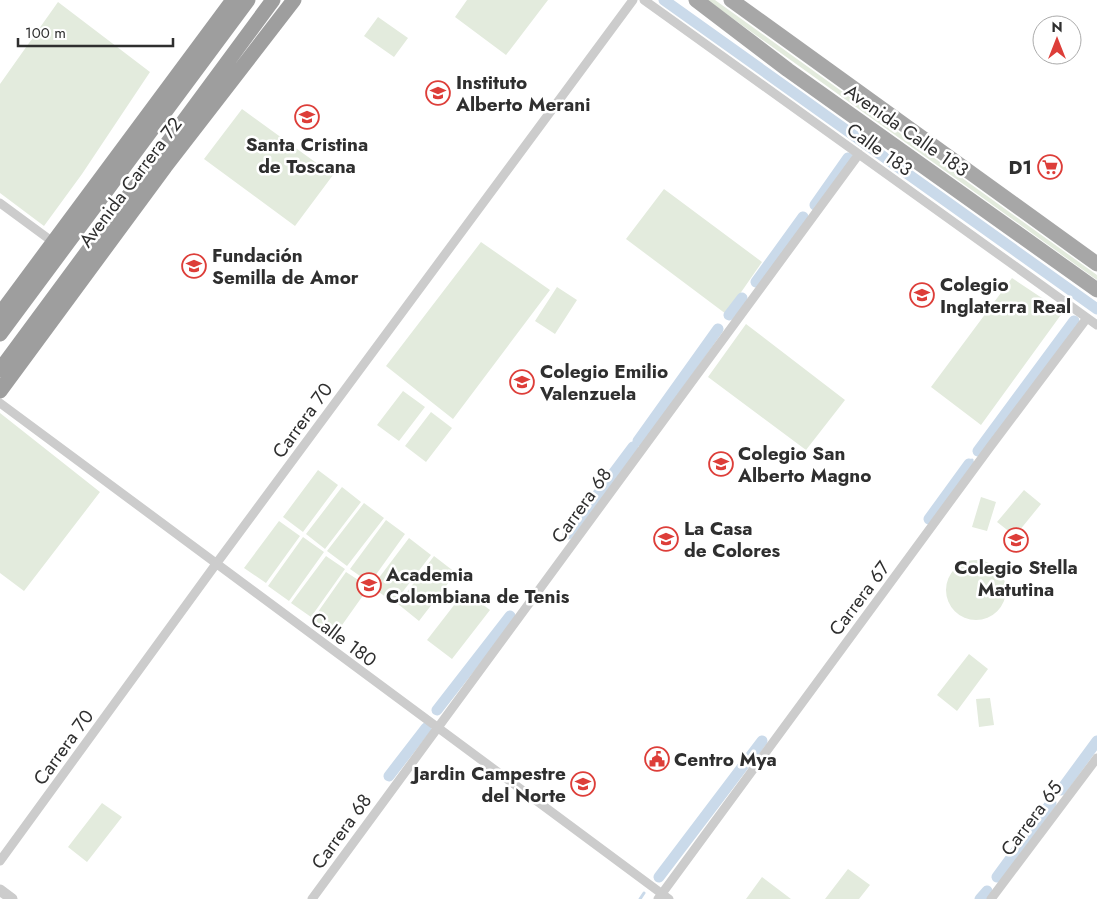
<svg xmlns="http://www.w3.org/2000/svg" width="1097" height="899" font-family="Jost,sans-serif">
  <rect width="100%" height="100%" fill="#fff"/>
  <path fill="#e3ebdd" d="M467,0H548L506,55L455,17Z
    M707,0H715L1097,275V280Z
    M58,2L150,72L82,174L44,226L0,193V84Z
    M378,17L408,38L394,57L364,36Z
    M242,109L333,175L295,226L204,159Z
    M664,189L762,262L726,314L626,239Z
    M481,242L550,290L453,419L386,366Z
    M1012,278L1063,312L981,425L931,387Z
    M557,287L577,300L555,334L535,321Z
    M746,324L845,400L806,450L708,377Z
    M403,391L425,407L399,441L377,425Z
    M431,412L452,428L426,462L405,446Z
    M0,413L100,492L24,591L0,573Z
    M318,470L338,485L303,532L283,517Z
    M342,487L361,502L325,549L306,534Z
    M1024,490L1041,504L1015,536L997,522Z
    M981,497L996,502L987,531L972,527Z
    M364,503L384,518L347,566L327,551Z
    M386,520L405,534L370,583L350,569Z
    M279,521L300,536L266,583L244,568Z
    M303,537L324,552L289,601L268,586Z
    M409,538L431,555L394,603L372,587Z
    M326,556L345,569L311,617L291,603Z
    M434,556L456,573L419,621L398,604Z
    M946 590a30 30 0 1 1 60 0a30 30 0 1 1-60 0Z
    M346,572L369,587L335,635L313,619Z
    M465,591L490,610L452,659L427,640Z
    M969,654L988,669L957,711L937,695Z
    M990,698L994,725L979,727L976,699Z
    M102,803L122,817L87,862L68,847Z
    M848,869L870,885L859,899H825Z
    M762,877L791,899H746Z"/>
  <g fill="none" stroke-linecap="round" stroke-linejoin="round">
    <path stroke="#cadaea" stroke-width="3" d="M969,464L972,460
      M640,899L644,893"/>
    <path stroke="#cadaea" stroke-width="11" d="M664,0L1097,309
      M815,205L848,158
      M756,282L803,217
      M729,315L742,298
      M638,441L718,329
      M978,451L1074,321
      M929,519L969,464
      M568,534L633,447
      M437,710L510,616
      M389,776L426,728
      M1061,790L1097,741
      M659,877L762,741
      M997,877L1051,803
      M980,899L987,891"/>
    <path stroke="#ccc" stroke-width="9" d="M644,0L1097,325
      M0,203L53,242
      M0,403L669,899
      M0,861L216,564L633,0
      M312,899L859,154
      M658,899L990,447L1087,318
      M991,899L1097,758"/>
    <path stroke="#ccc" stroke-width="11" d="M0,890L12,899"/>
    <path stroke="#a7a7a7" stroke-width="15" d="M696,0L788,70L1097,290
      M731,0L1097,264"/>
    <path stroke="#9e9e9e" stroke-width="15" d="M0,314L233,0
      M0,334L248,0
      M0,370L273,0
      M0,391L165,167L294,0"/>
  </g>
  <defs>
    <g id="school-ring" transform="scale(1.25)"><circle r="9.5" fill="#fff" stroke="#dd3e39" stroke-width="1.5"/><path d="M0-5L7-2L0 1L-7-2ZM-4 1L0 2.5L4 1V4Q0 6-4 4Z" fill="#dd3e39"/></g>
    <g id="supermarket-ring" transform="scale(1.25)"><circle r="9.5" fill="#fff" stroke="#dd3e39" stroke-width="1.5"/><path d="M-6-5.5h2.5l.6 2H6L4.5 2H-2.5L-4.4-4H-6ZM-1.5 3.2a1.3 1.3 0 1 0 .1 0ZM3 3.2a1.3 1.3 0 1 0 .1 0Z" fill="#dd3e39"/></g>
    <g id="civic-ring" transform="scale(1.25)"><circle r="9.5" fill="#fff" stroke="#dd3e39" stroke-width="1.5"/><path d="M-.6-6.5H3V-4.5H.6V-3L4-1V1h2V6H-6V1h2V-1L-.6-3ZM-1.2 2.5V6h2.4V2.5Z" fill="#dd3e39"/></g>
  </defs>
  <g fill-rule="evenodd">
    <use href="#school-ring" x="438" y="93"/>
    <use href="#school-ring" x="307" y="117"/>
    <use href="#supermarket-ring" x="1050" y="167"/>
    <use href="#school-ring" x="194" y="266"/>
    <use href="#school-ring" x="922" y="295"/>
    <use href="#school-ring" x="522" y="382"/>
    <use href="#school-ring" x="721" y="464"/>
    <use href="#school-ring" x="666" y="539"/>
    <use href="#school-ring" x="1016" y="540"/>
    <use href="#school-ring" x="369" y="585"/>
    <use href="#civic-ring" x="657" y="759"/>
    <use href="#school-ring" x="583" y="784"/>
  </g>
  <g text-anchor="middle" stroke-width="5" stroke-linejoin="round" paint-order="stroke">
    <g font-size="19" font-weight="bold" fill="#2f2f2f" stroke="#fff" text-anchor="start">
      <text x="456" y="89">Instituto<tspan x="456" dy="22">Alberto Merani</tspan></text>
      <text x="307" y="151" text-anchor="middle">Santa Cristina<tspan x="307" dy="22">de Toscana</tspan></text>
      <text x="1032" y="174" text-anchor="end">D1</text>
      <text x="212" y="262">Fundación<tspan x="212" dy="22">Semilla de Amor</tspan></text>
      <text x="940" y="291">Colegio<tspan x="940" dy="22">Inglaterra Real</tspan></text>
      <text x="540" y="378">Colegio Emilio<tspan x="540" dy="22">Valenzuela</tspan></text>
      <text x="738" y="460">Colegio San<tspan x="738" dy="22">Alberto Magno</tspan></text>
      <text x="684" y="535">La Casa<tspan x="684" dy="22">de Colores</tspan></text>
      <text x="1016" y="574" text-anchor="middle">Colegio Stella<tspan x="1016" dy="22">Matutina</tspan></text>
      <text x="386" y="581">Academia<tspan x="386" dy="22">Colombiana de Tenis</tspan></text>
      <text x="674" y="766">Centro Mya</text>
      <text x="566" y="780" text-anchor="end">Jardin Campestre<tspan x="566" dy="22">del Norte</tspan></text>
    </g>
    <g font-size="19" fill="#2f2f2f" stroke="#fff">
      <text transform="translate(907 130) rotate(35)" y="7">Avenida Calle 183</text>
      <text transform="translate(880 149) rotate(36)" y="7">Calle 183</text>
      <text transform="translate(130 182) rotate(-53)" y="7">Avenida Carrera 72</text>
      <text transform="translate(302 420) rotate(-54)" y="7">Carrera 70</text>
      <text transform="translate(581 505) rotate(-54)" y="7">Carrera 68</text>
      <text transform="translate(859 598) rotate(-53)" y="7">Carrera 67</text>
      <text transform="translate(344 639) rotate(37)" y="7">Calle 180</text>
      <text transform="translate(63 747) rotate(-54)" y="7">Carrera 70</text>
      <text transform="translate(1031 818) rotate(-53)" y="7">Carrera 65</text>
      <text transform="translate(341 831) rotate(-54)" y="7">Carrera 68</text>
    </g>
  </g>
  <g transform="translate(1057 40)"><circle r="24" fill="#ffffff" stroke="#acacac"/>
  <path d="M0-4L9 19L0 12L-9 19Z" fill="#dd3e39"/>
  <text y="-8" font-size="14" font-weight="bold" text-anchor="middle" fill="#2f2f2f">N</text>
  </g>
  <path d="M18 38v8h155v-8" fill="none" stroke="#2f2f2f" stroke-width="2.5"/>
  <text x="25" y="38" font-size="15" fill="#2f2f2f" stroke="#ffffff" stroke-width="4" paint-order="stroke">100 m</text>
</svg>
